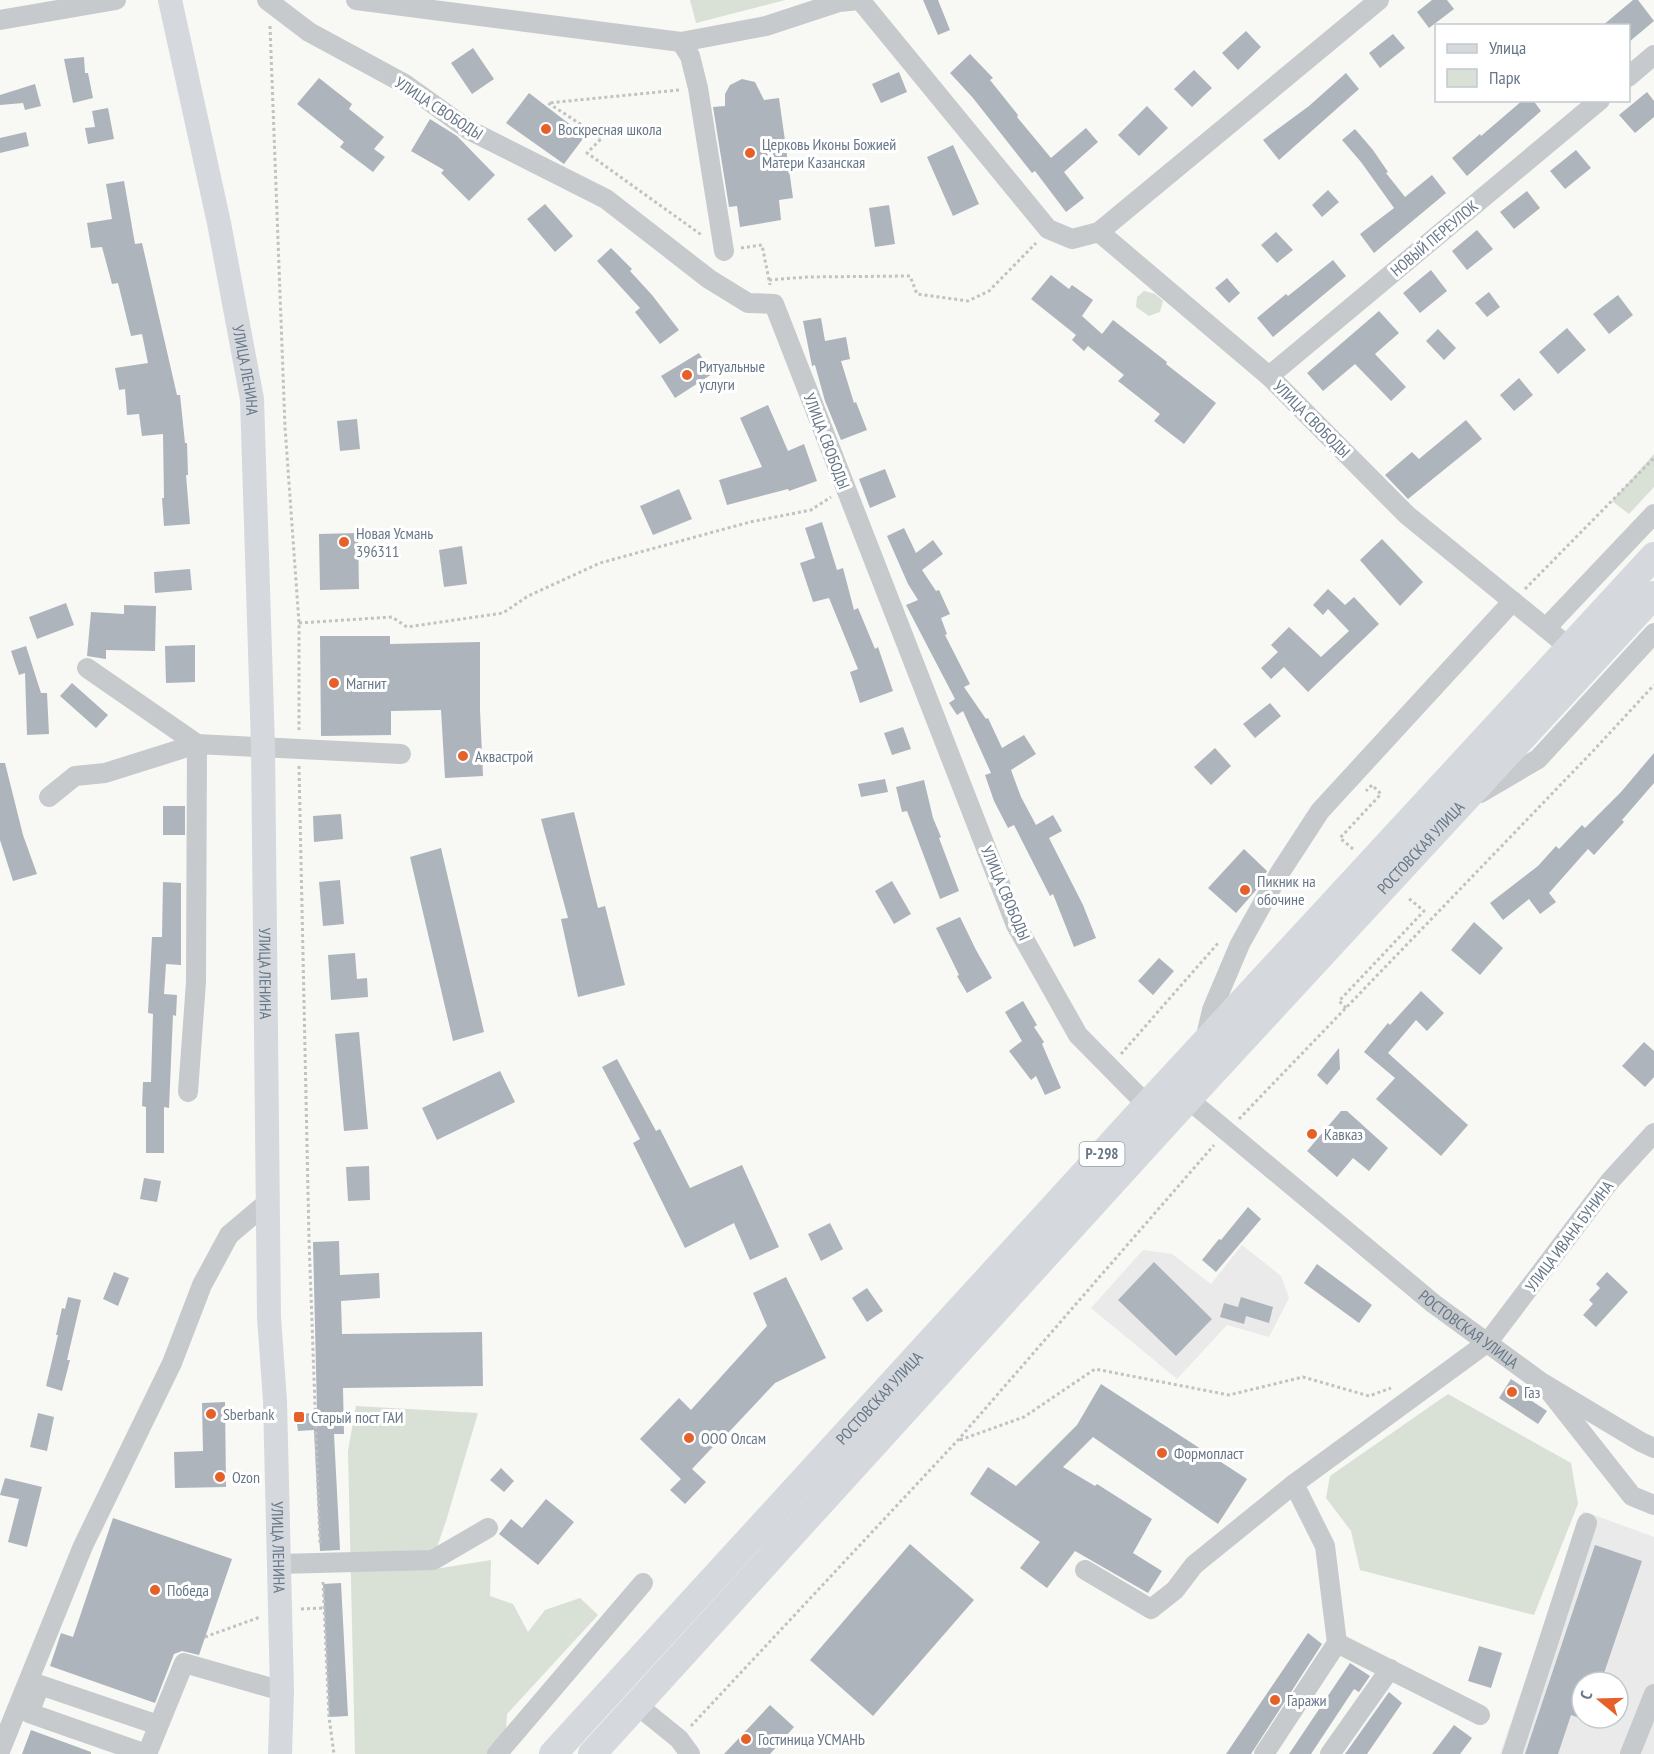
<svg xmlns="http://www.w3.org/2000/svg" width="1654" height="1754" font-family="'PT Sans Narrow',sans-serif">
  <rect width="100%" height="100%" fill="#f8f8f5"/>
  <path fill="#e9eae9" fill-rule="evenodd" d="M1242,1245L1281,1276L1289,1298L1269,1337L1227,1325L1177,1379L1091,1308L1143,1250L1172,1254L1211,1284Z
    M1583,1511L1654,1537V1754H1500ZM1582,1682H1618V1718H1582Z"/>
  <path fill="#d9e0d6" d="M690,0H785L696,23Z
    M1144,291L1155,294L1163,301L1160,312L1149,316L1136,307L1137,297Z
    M1654,454V487L1629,514L1612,501Z
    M1448,1394L1571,1463L1578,1504L1534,1615L1360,1570L1351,1531L1326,1498L1330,1476Z
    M356,1406L478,1413L446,1521L429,1570L491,1560L490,1596L513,1604L528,1632L545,1610L580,1598L598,1615L507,1714L506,1731L488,1754H355L348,1451Z"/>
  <path fill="#adb4bb" d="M923,0H938L950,30L938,35Z
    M1432,0H1447L1454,9L1429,28L1417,12Z
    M1633,0H1638L1654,21L1629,42V26H1602Z
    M1246,31L1261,47L1238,70L1222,53Z
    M1393,34L1405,48L1380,68L1369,53Z
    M473,48L494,79L472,94L451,63Z
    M970,54L993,78L990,80L1018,115L1017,117L1051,158L1086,128L1098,142L1064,172L1084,198L1066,212L1035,171L1032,173L973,98L950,73Z
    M84,57L85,73H88L93,98L73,103L64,59Z
    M1194,70L1212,88L1192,107L1174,89Z
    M899,72L907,92L881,103L872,84Z
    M1346,73L1359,89L1279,160L1263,140L1309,106Z
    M319,78L352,104L349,109L384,137L374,149L385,157L373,172L340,147L344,142L297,104Z
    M742,79L755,82L764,100L779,98L793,198L779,200L781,220L740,227L737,206L729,207L713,107L725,106V94L730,85Z
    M35,84L41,106L25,110L23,103L0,105V95Z
    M1647,92L1654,101V117L1635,133L1619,115Z
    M529,93L585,136L564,164L506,123Z
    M1523,100H1533L1541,111L1467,176L1452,158L1480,134L1481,136Z
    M1147,106L1168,128L1139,156L1118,135Z
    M108,108L114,139L88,144L85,128L95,127L92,111Z
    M430,119L457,136L495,175L469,201L441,173L444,170L411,151Z
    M1355,129L1373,150L1388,172L1386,173L1405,197L1432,175L1446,193L1374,253L1360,234L1394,208L1361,162L1342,140Z
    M26,132L29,146L0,153V138Z
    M953,145L979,204L953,216L927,157Z
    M1576,150L1591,168L1565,189L1550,171Z
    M124,181L135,244L142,243L177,395H180L185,443H187L188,475H186L190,524L164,526L162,498H164L163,434L142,436L139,414L127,415L125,389L119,390L115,368L148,363L142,334L131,336L118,283L112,284L102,247L91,248L87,223L112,219L106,184Z
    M1328,190L1339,202L1322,217L1312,205Z
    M1527,191L1540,208L1514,229L1500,212Z
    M545,204L573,236L555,252L527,219Z
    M889,205L895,244L875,247L869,208Z
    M1477,230L1493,249L1467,270L1452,251Z
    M1276,232L1293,250L1277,263L1261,245Z
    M611,248L632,269L630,271L652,295L679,330L660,344L635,312L640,308L597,261Z
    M1333,260L1346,276L1273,337L1257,318L1286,294L1288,296Z
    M1431,270L1447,291L1420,313L1403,293Z
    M1051,275L1069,289L1072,285L1093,300L1082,316L1102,334L1113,320L1167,362L1166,364L1216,403L1184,444L1154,421L1160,414L1118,381L1124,375L1088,346L1084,351L1072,340L1076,335L1031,299Z
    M1227,278L1240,293L1229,303L1215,288Z
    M1489,292L1500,307L1487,317L1475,303Z
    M1618,295L1633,315L1609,334L1593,314Z
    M1379,311L1399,333L1375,354L1406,387L1391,401L1355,364L1323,391L1307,373Z
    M821,318L825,341L846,337L850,359L841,361L854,403L856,402L867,430L841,440L825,401L815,365L812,366L803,321Z
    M1567,328L1586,350L1558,374L1539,352Z
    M1438,329L1456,348L1444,360L1426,341Z
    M699,353L712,374L675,398L661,376Z
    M1519,378L1533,395L1514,411L1500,395Z
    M768,405L788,451L804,444L817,481L789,491L788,489L727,505L719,480L762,467L740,418Z
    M357,419L360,449L340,451L337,421Z
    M1466,420L1482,439L1408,499L1385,475L1412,452L1419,459Z
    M885,469L896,497L870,508L859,479Z
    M679,489L692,519L653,535L640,506Z
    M822,522L837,570L843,568L854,610L858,608L875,649L878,647L893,691L860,703L850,672L858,669L829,598L813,602L800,563L815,558L805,528Z
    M904,528L916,553L933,540L943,554L922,570L936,591L939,590L950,614L941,618L947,634L945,635L970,684L964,687L986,719L988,718L1002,748L1024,735L1036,754L1011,770L1021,797L1036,825L1053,815L1062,831L1049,838L1083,905L1096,938L1074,947L1053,894L1050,896L1014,825L1008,828L994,801L985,775L991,773L963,711L957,715L949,703L955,699L906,605L918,600L908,584L887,536Z
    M358,533L359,589L320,590L319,534Z
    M1382,539L1423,582L1400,606L1360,560Z
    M462,546L467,584L444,587L439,550Z
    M190,569L192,590L155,593L154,572Z
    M1328,589L1345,605L1354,597L1379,624L1308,692L1284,667L1271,679L1261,668L1278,652L1271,645L1289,627L1321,657L1349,631L1328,609L1323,615L1313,605Z
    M66,603L74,625L37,639L29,617Z
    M124,605L156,606L155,651L106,650V659L87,656L91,612L124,614Z
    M320,636H390V644L480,642V710L483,776L445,778L441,710L391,711V735L321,736Z
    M195,645V682L166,683L165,646Z
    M26,646L41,693H47L49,734L27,735L25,673L19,675L11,651Z
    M72,683L108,715L96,728L60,696Z
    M1270,703L1281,716L1255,738L1243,724Z
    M903,727L911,749L892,755L884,733Z
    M1215,748L1231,766L1211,785L1194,767Z
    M1654,753V783L1622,820L1624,822L1594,855L1588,849L1549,893L1556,902L1540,914L1529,899L1503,920L1490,903L1538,866L1556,846L1559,849L1582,825L1585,828L1621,792Z
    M0,763H5L23,835L37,874L13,881L0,840Z
    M885,779L888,792L861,797L858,784Z
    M924,780L933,818L941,837L939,838L959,891L940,899L907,811L902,812L896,787Z
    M163,806H185V835H163Z
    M574,812L598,908L605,906L625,985L578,997L561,919L568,918L541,819Z
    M341,814L343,839L314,842L313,816Z
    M441,848L484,1032L453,1041L410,857Z
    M1244,849L1267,871L1257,889L1236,913L1208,888Z
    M340,880L344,924L323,926L319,882Z
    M892,881L911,914L894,924L875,891Z
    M163,882L181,883V965L166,964L164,994L177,995L176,1016L173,1015L169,1108L164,1107V1153H146V1107L142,1106L143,1082H151L153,1014L148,1013L152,937H162Z
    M960,917L976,950L992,978L967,993L957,976L959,975L936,928Z
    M1474,922L1503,948L1480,975L1451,950Z
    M355,953L357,979L367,978L368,997L331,1000L328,955Z
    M1159,958L1174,971L1153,995L1138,981Z
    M1421,991L1444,1013L1427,1031L1416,1020L1388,1053L1468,1125L1441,1156L1376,1099L1395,1078L1364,1052L1388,1023L1390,1025Z
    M1023,1001L1037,1025L1034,1027L1044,1042L1042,1044L1061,1088L1045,1095L1036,1076L1031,1080L1009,1051L1022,1041L1005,1012Z
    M359,1032L368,1129L344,1131L335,1034Z
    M1644,1042L1654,1051V1077L1645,1087L1622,1066Z
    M1339,1048L1340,1069L1327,1085L1317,1075Z
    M617,1059L656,1131L660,1129L690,1188L742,1165L779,1247L750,1260L734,1223L685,1248L633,1143L640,1139L602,1067Z
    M500,1071L515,1102L437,1140L422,1108Z
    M1341,1111H1347L1388,1148L1369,1171L1353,1158L1337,1177L1307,1151Z
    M369,1166L370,1200L348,1201L346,1167Z
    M144,1178L161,1181L157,1202L140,1199Z
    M1248,1207L1261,1219L1216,1272L1202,1260L1219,1239L1221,1240Z
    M830,1223L843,1249L821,1261L808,1234Z
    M339,1241L340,1275L379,1273L380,1298L341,1301L342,1334L482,1332L483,1386L343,1388L344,1434H334L340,1550L320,1551L314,1430L298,1431L296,1415L317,1412L313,1242Z
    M1154,1262L1212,1319L1176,1356L1118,1300Z
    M1317,1264L1372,1305L1359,1323L1304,1283Z
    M114,1272L129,1278L118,1306L103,1299Z
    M1607,1272L1628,1292L1596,1327L1583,1315L1593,1304L1589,1300L1600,1288L1596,1284Z
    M786,1277L826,1358L775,1383L728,1433L727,1432L692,1469L706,1482L685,1504L670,1490L681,1479L640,1439L679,1398L691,1410L767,1326L753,1293Z
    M867,1288L883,1311L867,1322L852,1298Z
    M68,1297L81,1300L67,1360H70L62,1391L46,1386L58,1335H56L62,1308L65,1309Z
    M1241,1297L1273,1307L1269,1323L1246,1316L1244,1324L1220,1317L1224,1303L1238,1307Z
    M1511,1379L1526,1389L1523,1395L1547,1411L1538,1424L1499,1398Z
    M1101,1384L1247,1479L1218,1524L1093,1437L1063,1467L1095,1486L1097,1484L1152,1519L1133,1553L1162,1571L1148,1593L1075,1551L1047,1588L1020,1568L1040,1542L970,1494L988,1467L1016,1486L1077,1425Z
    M225,1402L226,1487L175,1488L174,1452L203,1451L202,1403Z
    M38,1413L54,1417L47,1451L30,1447Z
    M501,1468L514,1481L504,1492L490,1480Z
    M5,1478L42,1487L27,1547L8,1542L19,1499L0,1495Z
    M546,1499L574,1522L538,1565L499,1534L511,1519L522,1528Z
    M113,1518L232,1559L199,1655L182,1651L174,1654L155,1703L50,1666L61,1633L73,1637Z
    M910,1544L974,1600L873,1716L810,1660Z
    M1595,1545L1642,1561L1601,1682H1582V1719L1571,1715L1558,1754H1525Z
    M341,1583L348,1716L329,1717L323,1584Z
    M1308,1633L1322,1644L1251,1754H1226Z
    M1479,1646L1502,1653L1491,1688L1468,1681Z
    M1350,1663L1370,1676L1359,1692L1354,1689L1311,1754H1289Z
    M1389,1692L1402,1703L1367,1754H1345Z
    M770,1705L794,1727L770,1754H724Z
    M1454,1725L1472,1738L1460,1754H1432Z
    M31,1730L91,1752V1754H22Z"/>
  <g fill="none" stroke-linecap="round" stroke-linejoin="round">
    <path stroke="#c0c2c4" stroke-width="3" stroke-dasharray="3 3" stroke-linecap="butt" d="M270,26L285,427L299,623V730
      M679,90L548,103L602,138L587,153L703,236
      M741,248L762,245L770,285
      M769,280L807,277L910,276L917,294L968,301L989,291L1036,243
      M1525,589L1654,458
      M299,623L392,617L407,627L503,613L528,596L600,563L750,522L811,510L831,497
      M299,766L309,1239L320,1545
      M1353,849L1340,838L1381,794L1372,785L1366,791
      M1346,1008L1339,1001L1424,911L1407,897
      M1121,1054L1219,942
      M1239,1119L1594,750L1654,685
      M960,1440L1024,1417L1095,1369L1229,1395L1303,1377L1369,1396L1391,1388
      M323,1582L329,1717L334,1754
      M301,1609L323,1608
      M205,1637L260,1617
      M691,1726L958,1440L1214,1145"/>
    <g stroke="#c6cacd" stroke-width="20">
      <path d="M267,0L309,32L405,84L469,130L606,199L709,279L748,303L774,304L1016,925L1078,1035L1147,1105"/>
      <path d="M356,0L681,42L766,26L839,2L859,0"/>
      <path d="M860,0L1048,229L1072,239L1099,232L1269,376L1407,515L1570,648"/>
      <path d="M0,20L116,0"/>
      <path d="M681,42L690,56L698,88L724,251"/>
      <path d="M1628,77L1654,55"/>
      <path d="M1099,232L1379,0"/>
      <path d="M1269,376L1600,100"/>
      <path d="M1546,628L1654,514"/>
      <path d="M1480,793L1538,759L1654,633"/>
      <path d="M49,797L75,776L105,773L197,744L87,668"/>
      <path d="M1205,1040L1212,1010L1240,944L1279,874L1320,811L1513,601"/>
      <path d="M188,1092L196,982L197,744L401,754"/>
      <path id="s1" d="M1188,1099L1434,1304L1541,1382L1641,1442L1654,1448"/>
      <path d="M1550,1392L1632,1496L1654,1505"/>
      <path d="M278,1564L433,1560L488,1528"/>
      <path d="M1085,1570L1151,1609L1175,1590L1194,1565L1294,1484"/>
      <path d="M1337,1643L1480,1715"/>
      <path d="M637,1705L679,1739L690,1754"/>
      <path d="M0,1751L83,1546L172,1363L202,1285L229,1235L268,1202"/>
      <path d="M146,1754L29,1713L40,1685L158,1725"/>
      <path d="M147,1754L184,1663L282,1691"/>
      <path d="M497,1754L643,1583"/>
      <path d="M1264,1754L1337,1643L1325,1546L1294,1484L1488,1342L1610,1181L1654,1133"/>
      <path d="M1330,1754L1390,1669"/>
      <path d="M1512,1754L1587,1523"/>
      <path d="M1630,1754L1654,1694"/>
    </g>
    <path stroke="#d5d9dd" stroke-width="24" id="s2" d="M170,0L219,223L252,399L263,746L269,1317L275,1401L282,1691L280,1754"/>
    <g stroke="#d5d9dd" stroke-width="28">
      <path id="s3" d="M553,1754L1147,1105L1654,556"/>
      <path id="s4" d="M592,1754L1188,1099L1654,595"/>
    </g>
  </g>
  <g fill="#e56129" stroke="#fff" stroke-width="2">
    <circle cx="546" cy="129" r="6"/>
    <circle cx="750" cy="153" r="6"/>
    <circle cx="687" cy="375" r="6"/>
    <circle cx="344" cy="542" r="6"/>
    <circle cx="334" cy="683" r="6"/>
    <circle cx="463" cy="756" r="6"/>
    <circle cx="1245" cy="890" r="6"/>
    <circle cx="1312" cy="1134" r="6"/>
    <circle cx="1512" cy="1392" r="6"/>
    <circle cx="211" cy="1414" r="6"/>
    <rect x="293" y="1411" width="12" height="12" rx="3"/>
    <circle cx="689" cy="1438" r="6"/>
    <circle cx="1162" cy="1453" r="6"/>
    <circle cx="220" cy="1477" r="6"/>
    <circle cx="155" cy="1590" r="6"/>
    <circle cx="1275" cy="1700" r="6"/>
    <circle cx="746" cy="1739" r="6"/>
  </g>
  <g text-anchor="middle" stroke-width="6" stroke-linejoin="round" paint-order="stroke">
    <rect fill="#fff" stroke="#95a0ab" stroke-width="1.5" x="1079.5" y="1142" width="45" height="24" rx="4.5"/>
    <g font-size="15" font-weight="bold" fill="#677787">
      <text x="1102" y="1159">Р-298</text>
    </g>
    <g font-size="16" fill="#677787" stroke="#fff">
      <text transform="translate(439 108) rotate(33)" y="6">УЛИЦА СВОБОДЫ</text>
      <text transform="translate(1434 238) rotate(-40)" y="6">НОВЫЙ ПЕРЕУЛОК</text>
      <text dy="6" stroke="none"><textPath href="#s2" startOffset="378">УЛИЦА ЛЕНИНА</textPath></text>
      <text transform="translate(1312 419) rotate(45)" y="6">УЛИЦА СВОБОДЫ</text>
      <text transform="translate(827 441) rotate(69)" y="6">УЛИЦА СВОБОДЫ</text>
      <text dy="6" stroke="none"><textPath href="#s4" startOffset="1228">РОСТОВСКАЯ УЛИЦА</textPath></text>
      <text transform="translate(1006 893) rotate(67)" y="6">УЛИЦА СВОБОДЫ</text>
      <text dy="6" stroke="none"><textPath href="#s2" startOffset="982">УЛИЦА ЛЕНИНА</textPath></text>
      <text transform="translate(1569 1236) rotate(-53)" y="6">УЛИЦА ИВАНА БУНИНА</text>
      <text dy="6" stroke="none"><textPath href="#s1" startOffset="363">РОСТОВСКАЯ УЛИЦА</textPath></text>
      <text dy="6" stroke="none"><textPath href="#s3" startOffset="483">РОСТОВСКАЯ УЛИЦА</textPath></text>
      <text dy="6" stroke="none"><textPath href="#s2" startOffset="1556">УЛИЦА ЛЕНИНА</textPath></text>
    </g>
    <g font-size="16" fill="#677787" stroke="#fff" text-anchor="start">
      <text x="558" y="135">Воскресная школа</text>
      <text x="762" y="150">Церковь Иконы Божией<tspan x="762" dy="18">Матери Казанская</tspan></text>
      <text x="699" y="372">Ритуальные<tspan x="699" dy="18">услуги</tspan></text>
      <text x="356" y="539">Новая Усмань<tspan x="356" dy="18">396311</tspan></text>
      <text x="346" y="689">Магнит</text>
      <text x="475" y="762">Аквастрой</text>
      <text x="1257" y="887">Пикник на<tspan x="1257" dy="18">обочине</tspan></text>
      <text x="1324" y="1140">Кавказ</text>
      <text x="1524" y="1398">Газ</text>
      <text x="223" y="1420">Sberbank</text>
      <text x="311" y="1423">Старый пост ГАИ</text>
      <text x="701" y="1444">ООО Олсам</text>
      <text x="1174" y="1459">Формопласт</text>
      <text x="232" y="1483">Ozon</text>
      <text x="167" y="1596">Победа</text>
      <text x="1287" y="1706">Гаражи</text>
      <text x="758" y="1745">Гостиница УСМАНЬ</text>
    </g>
  </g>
  <rect x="1435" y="24" width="195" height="78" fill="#ffffff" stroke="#c2c9cf" stroke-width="1.5"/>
  <rect x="1447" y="44" width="30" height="9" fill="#d5d9dd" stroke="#c2c9cf" stroke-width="1.5"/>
  <text x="1489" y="54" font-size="18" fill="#677787">Улица</text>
  <rect x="1447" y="69" width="30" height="18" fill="#d9e0d6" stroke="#c2c9cf" stroke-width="1.5"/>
  <text x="1489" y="84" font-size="18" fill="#677787">Парк</text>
  <g transform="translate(1600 1700) rotate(289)"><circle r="28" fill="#ffffff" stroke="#c2c9cf" stroke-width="1.5"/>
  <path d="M0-4.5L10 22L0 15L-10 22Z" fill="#e56129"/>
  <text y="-9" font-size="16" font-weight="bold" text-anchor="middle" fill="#677787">С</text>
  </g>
</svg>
